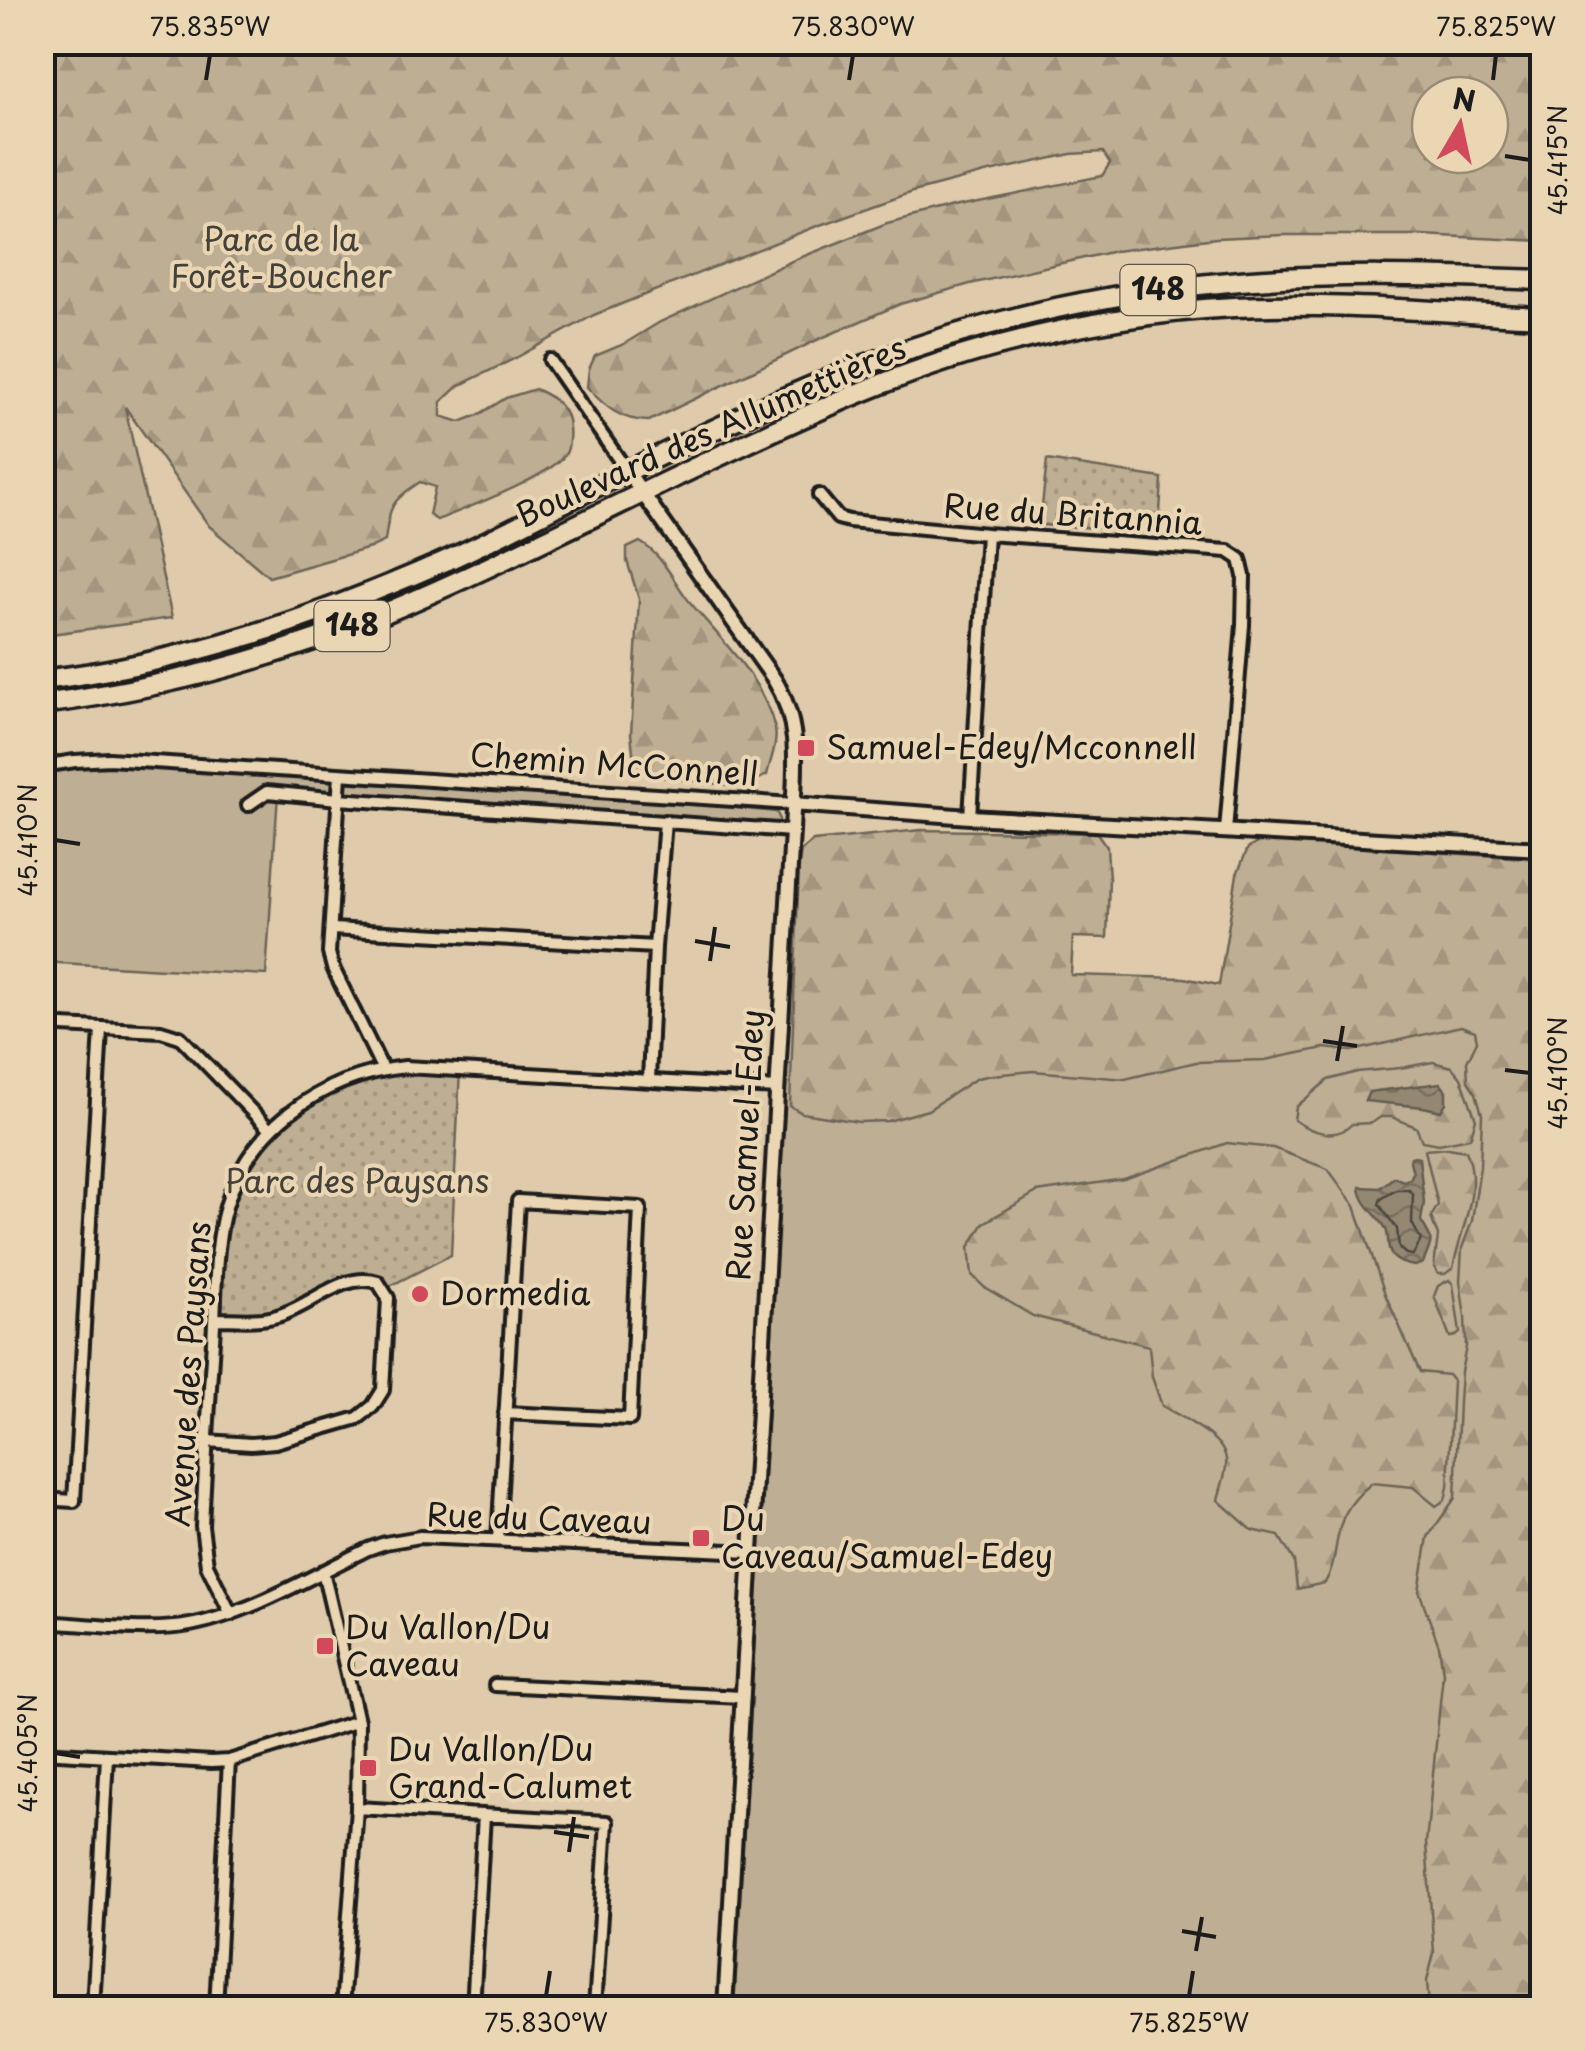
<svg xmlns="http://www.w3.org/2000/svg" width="1585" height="2051" font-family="'Playpen Sans',sans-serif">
  <defs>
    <pattern id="forest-firs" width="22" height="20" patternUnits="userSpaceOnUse" patternTransform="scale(2.5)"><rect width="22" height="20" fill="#beae93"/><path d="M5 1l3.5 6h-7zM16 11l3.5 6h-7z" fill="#a3957e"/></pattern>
    <pattern id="park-dots" width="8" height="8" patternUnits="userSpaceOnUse" patternTransform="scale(2.5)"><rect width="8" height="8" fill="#beae93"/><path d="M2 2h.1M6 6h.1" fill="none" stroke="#a3957e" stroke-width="1.8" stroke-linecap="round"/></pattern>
    <pattern id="water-waves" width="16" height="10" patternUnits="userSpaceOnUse" patternTransform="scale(2.5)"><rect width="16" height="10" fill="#948873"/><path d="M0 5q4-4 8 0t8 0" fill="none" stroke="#786e5e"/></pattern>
  </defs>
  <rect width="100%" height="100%" fill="#dfcbab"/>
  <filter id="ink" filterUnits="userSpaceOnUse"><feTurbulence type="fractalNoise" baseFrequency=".01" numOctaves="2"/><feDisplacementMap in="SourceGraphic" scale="20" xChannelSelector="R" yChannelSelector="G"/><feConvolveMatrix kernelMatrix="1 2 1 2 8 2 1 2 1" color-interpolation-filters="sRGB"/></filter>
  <g filter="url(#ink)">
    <path fill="#beae93" stroke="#6d6558" stroke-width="2.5" d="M75,761L552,788L776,812L779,817V822L775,825L278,794L266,975L43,962L42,767Z
      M1470,1017L1542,1057V2008H734L787,1064L1219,1054Z"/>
    <path fill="url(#forest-firs)" stroke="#6d6558" stroke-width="2.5" fill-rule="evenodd" d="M42,43H1542V241L1421,235H1284L1216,238L1115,251L970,284L900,304L817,340L649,421C621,421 605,407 587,387L589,369L595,356L624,344L660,322L792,261L887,223L953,206L1102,176L1110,163L1103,152L1071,154L985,173L913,192L817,226L594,315L514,359L458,386L441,402V416L460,422L478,415L506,398L535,389C552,396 569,408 569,428C570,433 569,446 567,451C559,474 462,510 437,520L429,515L435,487L420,482C390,502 390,505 385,541L370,548L269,577L209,526L125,407L172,618L43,635ZM1430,95H1490V155H1430Z
      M640,542C663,555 673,581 689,601C721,640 763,678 775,729C778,743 770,761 767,775L743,787L656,776L634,761L631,734L639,599L627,561V548Z
      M921,830L1097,833L1107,847L1109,879L1107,938L1073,937L1071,975L1184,978L1219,985L1237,874L1248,848L1261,841L1542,859V2008H1429L1427,1981L1434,1953L1426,1843L1443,1673L1439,1646L1419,1591L1428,1537L1455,1498L1459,1402L1461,1372L1466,1347L1465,1317L1460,1281L1462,1248L1472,1221L1480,1167L1482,1114L1476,1093L1468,1081L1467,1062L1477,1041L1475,1031L1461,1026L1352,1051L1324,1048L1265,1060L1196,1062L1125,1079L1033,1071L992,1075L977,1078L928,1110L888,1121L859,1122L802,1113L790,1106L799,865L801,851L813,841Z
      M1433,1062L1452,1067L1461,1078L1476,1119L1470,1138L1439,1144L1422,1141L1416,1127L1392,1117H1381L1371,1123L1352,1124C1336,1141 1311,1132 1294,1120L1296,1107L1328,1080L1357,1072L1400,1068Z
      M1227,1143L1273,1148L1328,1169L1355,1206L1385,1294L1420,1372L1448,1375L1453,1381L1448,1487L1445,1500L1436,1506L1413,1487L1372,1483C1362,1491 1351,1502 1345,1514C1334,1535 1338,1561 1325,1583L1297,1589L1294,1561L1279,1536L1252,1530L1218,1500C1220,1489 1228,1471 1226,1459C1223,1437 1180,1416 1162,1406L1152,1377L1149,1346L1033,1316L984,1287L972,1275L969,1247L984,1223L1037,1192L1124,1179Z
      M1448,1148L1466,1151C1483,1187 1460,1232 1453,1268L1445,1274H1438L1434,1267L1438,1236L1431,1217L1438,1205L1425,1150Z
      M1449,1280L1453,1284L1460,1333L1456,1336L1450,1337L1434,1296L1438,1286Z"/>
    <path fill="url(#park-dots)" stroke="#6d6558" stroke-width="2.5" d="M1047,460L1162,478L1159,531L1040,525Z
      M460,1069L451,1255L384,1289L366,1278L280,1316L215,1319L218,1251L238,1176L294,1108L385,1070Z"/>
    <path fill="url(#water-waves)" stroke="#645d50" stroke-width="2.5" d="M1440,1083L1446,1091V1103L1441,1111L1423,1107L1365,1101L1369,1092Z
      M1415,1156L1419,1158L1424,1202L1421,1221C1435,1243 1432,1240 1423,1263L1415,1266C1407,1265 1399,1263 1393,1257C1385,1248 1391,1237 1385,1227C1376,1214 1361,1203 1360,1187L1380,1188L1394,1177L1403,1181L1410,1179L1413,1173L1410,1161L1411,1157Z"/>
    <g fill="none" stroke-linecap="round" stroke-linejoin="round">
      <path stroke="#4c473f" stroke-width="2.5" d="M1396,1190H1409L1413,1194L1412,1223L1421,1240L1413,1255L1406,1254L1399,1248L1397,1229L1379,1204L1381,1199Z"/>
      <g stroke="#1c1c1c" stroke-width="18">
        <path id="minor" d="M550,360L627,471
          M819,495L838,518L849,521L987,534L1228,551L1240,559L1244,576L1243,625L1226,831
          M42,766L75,761L109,759L793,804
          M340,775L329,953L333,968L383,1070
          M248,805L267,792L339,799L792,831
          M970,817L987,534
          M332,929L655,947
          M42,1025L161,1031L180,1037L269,1129
          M649,1080L655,947L665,821
          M206,1441L251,1444L275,1442L358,1418L373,1406L383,1390L388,1298L378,1282C342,1271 311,1307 277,1316C257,1322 235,1319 215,1319
          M42,1499L74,1501L101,1029
          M498,1540L518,1201L640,1208L630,1419L505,1413
          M323,1571L358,1721L357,1808L342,2008
          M231,1614L207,1565L202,1526C205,1464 209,1403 213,1341C216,1300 214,1258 223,1218C243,1131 319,1076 405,1067L777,1088
          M42,1622C86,1624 148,1633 190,1625C249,1614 314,1575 368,1549L385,1543L420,1537L751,1552
          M495,1685L742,1697
          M42,1752L211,1762L229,1761L358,1721
          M357,1808L607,1822L595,2008
          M93,2008L107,1757
          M216,2008L229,1761
          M473,2008L484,1815"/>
      </g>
      <g stroke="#1c1c1c" stroke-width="20">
        <path id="tertiary" d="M627,471L774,679C804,728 794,776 792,831L725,2008
          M793,804L970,817L1542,849"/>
      </g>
      <g stroke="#1c1c1c" stroke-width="25">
        <path id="trunk" d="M42,680C182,664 315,618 443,562C484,544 523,523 563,503C662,454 762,404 865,365C978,322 1099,294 1219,283C1326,272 1435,276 1542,280
          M42,704C160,689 276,658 385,613C507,562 624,500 743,445C824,407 906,370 993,347C1072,326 1153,311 1234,307C1337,302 1440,312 1542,317"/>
      </g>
      <use href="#minor" stroke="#ebd6b4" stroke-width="10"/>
      <use href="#tertiary" stroke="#ebd6b4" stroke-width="12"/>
      <use href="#trunk" stroke="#ebd6b4" stroke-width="18"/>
    </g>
  </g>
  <path fill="none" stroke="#1c1c1c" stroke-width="4" d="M206,80L210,55M849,80L853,55M1493,80L1496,55M1505,156L1530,160M55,840L80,844M695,941L730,947M710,961L715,927M1323,1041L1357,1046M1337,1061L1343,1026M1505,1070L1530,1073M55,1753L80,1757M554,1832L589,1837M569,1852L574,1817M1182,1931L1216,1937M1196,1951L1202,1917M546,1996L550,1971M1189,1996L1193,1971"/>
  <g fill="#d1495b" stroke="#ebd6b4" stroke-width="4">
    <rect x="796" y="738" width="20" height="20" rx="5"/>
    <circle cx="420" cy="1294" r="10"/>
    <rect x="691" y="1528" width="20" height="20" rx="5"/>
    <rect x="315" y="1636" width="20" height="20" rx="5"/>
    <rect x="358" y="1758" width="20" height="20" rx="5"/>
  </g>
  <g text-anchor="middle" stroke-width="8" stroke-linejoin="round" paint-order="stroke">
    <g fill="#ebd6b4" stroke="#5a544a" stroke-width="2.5">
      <rect x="1120.5" y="265" width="75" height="50" rx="8"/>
      <rect x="314.5" y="601" width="75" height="50" rx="8"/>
    </g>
    <g font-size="30" font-weight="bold" fill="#1c1c1c">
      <text x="1158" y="300">148</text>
      <text x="352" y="636">148</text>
    </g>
    <g font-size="32" fill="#44403a" stroke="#ebd6b4">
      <text x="281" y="251">Parc de la<tspan x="281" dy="37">Forêt-Boucher</tspan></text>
      <text x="357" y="1193">Parc des Paysans</text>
    </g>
    <g font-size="32" fill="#1c1c1c" stroke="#ebd6b4">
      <text transform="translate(711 432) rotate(-24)" y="11">Boulevard des Allumettières</text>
      <text transform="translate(1073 515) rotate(4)" y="11">Rue du Britannia</text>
      <text transform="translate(614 765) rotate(4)" y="11">Chemin McConnell</text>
      <text transform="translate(746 1145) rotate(-87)" y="11">Rue Samuel-Edey</text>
      <text transform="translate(189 1374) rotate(-86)" y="11">Avenue des Paysans</text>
      <text transform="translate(539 1519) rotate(2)" y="11">Rue du Caveau</text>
    </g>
    <g font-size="32" fill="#1c1c1c" stroke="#ebd6b4" text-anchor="start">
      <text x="826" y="759">Samuel-Edey/Mcconnell</text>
      <text x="440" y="1305">Dormedia</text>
      <text x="721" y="1531">Du<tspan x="721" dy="37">Caveau/Samuel-Edey</tspan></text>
      <text x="345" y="1639">Du Vallon/Du<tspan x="345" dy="37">Caveau</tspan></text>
      <text x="388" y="1761">Du Vallon/Du<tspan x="388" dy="37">Grand-Calumet</tspan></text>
    </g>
  </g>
  <rect width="1585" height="2051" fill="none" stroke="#ebd6b4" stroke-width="110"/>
  <g transform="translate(1460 125) rotate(9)"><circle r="48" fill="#ebd6b4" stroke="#988c77" stroke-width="2.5"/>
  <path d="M0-8L18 38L0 25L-18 38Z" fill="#d1495b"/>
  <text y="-15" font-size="28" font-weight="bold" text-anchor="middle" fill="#1c1c1c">N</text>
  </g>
  <rect x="55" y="55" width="1475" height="1941" fill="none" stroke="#1c1c1c" stroke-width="4"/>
  <g font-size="25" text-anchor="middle" fill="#1c1c1c">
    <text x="210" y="36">75.835°W</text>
    <text x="853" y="36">75.830°W</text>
    <text x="1496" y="36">75.825°W</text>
    <text transform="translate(1558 160) rotate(-90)" y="9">45.415°N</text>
    <text transform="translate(28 840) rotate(-90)" y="9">45.410°N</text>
    <text transform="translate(1558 1073) rotate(-90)" y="9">45.410°N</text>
    <text transform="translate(28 1753) rotate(-90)" y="9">45.405°N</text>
    <text x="546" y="2032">75.830°W</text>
    <text x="1189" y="2032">75.825°W</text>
  </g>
</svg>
